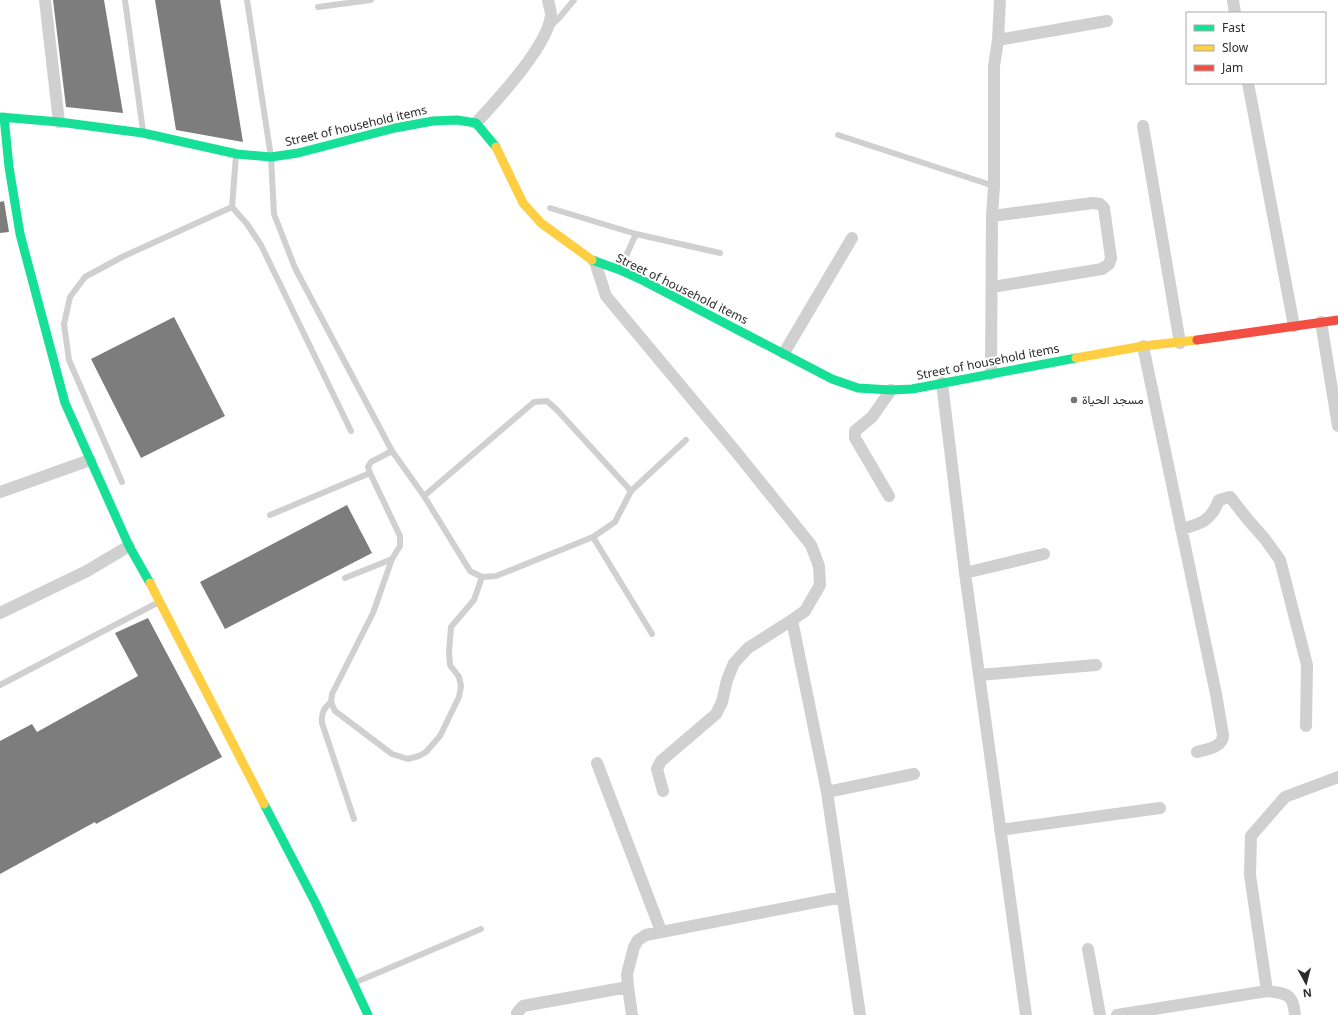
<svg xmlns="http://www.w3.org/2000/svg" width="1338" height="1015" font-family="'Noto Sans',Vazirmatn,sans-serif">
  <rect width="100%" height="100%" fill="#fff"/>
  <path fill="#7d7d7d" d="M53,0H104L123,113L66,107Z
    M155,0H220L243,142L176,130Z
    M4,201L9,232L0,233V202Z
    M174,317L225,416L141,458L91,359Z
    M347,505L372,553L225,629L200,582Z
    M148,618L222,757L96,824L95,822L0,874V741L32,724L37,732L138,676L115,633Z"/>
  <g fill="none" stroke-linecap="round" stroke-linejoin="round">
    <path stroke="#d0d0d0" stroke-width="6" d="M125,0L143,131
      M247,0L271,157L274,214L295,268L392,451L424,496L470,571L482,577L496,576L593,537L615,522L631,491L686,440
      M318,7L371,0
      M550,27L559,18L574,0
      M838,135L994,186
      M236,155L232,207L247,224L261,245L351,431
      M550,208L636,234L720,253
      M620,269L636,234
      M122,482L69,360L64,324L70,297L85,277L122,257L232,207
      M424,496L534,402L547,401L557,410L631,491
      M270,515L370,473
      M593,537L652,634
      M392,559L373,613L332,694L331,702L335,711L392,754L408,759L419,756L426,752L440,736L459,697L461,686L459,677L450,665L449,652L451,627L474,600L482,577
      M345,578L392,559L400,546V536L370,473L368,467L371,462L392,451
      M0,685L159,602
      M331,702C324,708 321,713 322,723L354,819
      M354,983L481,929"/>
    <path stroke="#d0d0d0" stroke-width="12" d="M45,0L59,122
      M1233,0L1235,13
      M998,40L1107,21
      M1248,83L1294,326
      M476,123C497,100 548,46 551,15C551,11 549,5 548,0
      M1143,126L1180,343
      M595,262L606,296L737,453L811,545L819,566L820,585L805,611L792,620L827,792L860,1015
      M992,287L1102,269L1109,264L1111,258L1104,208L1100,204L1093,203L992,216
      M1321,322L1338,426
      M1143,346L1216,694L1223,735C1223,748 1206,749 1197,752
      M784,353L852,238
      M991,374L992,216L994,186V66L998,40L1000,0
      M942,383L965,573L1026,1015
      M0,492L90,460
      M889,496L855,438V431L872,417L891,390
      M1181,529C1201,524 1211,521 1219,500L1230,497L1249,521L1265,539L1280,560L1307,665L1306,726
      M965,573L1044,554
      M0,613L87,571L129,546
      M979,675L1096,665
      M597,763L661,931
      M663,791L657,769L661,761L716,714L722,702L727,680L734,663L748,648L792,620
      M827,792L914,774
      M1000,830L1160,808
      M1088,949L1100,1015
      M1267,991L1250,875L1251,836L1285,797L1338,777
      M517,1015V1013L523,1006L628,987
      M632,1015L628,987L627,974L634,947L638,940L646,935L842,897
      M1117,1015L1267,991C1287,994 1293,993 1295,1015"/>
    <path stroke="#16e098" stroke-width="9" d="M0,117L59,122L143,133L237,154L271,157L298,153L395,128L433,121L457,120L476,123L496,147
      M4,117L9,167L20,234L65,403L129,546L150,583
      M592,260L620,270L644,281L832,379L858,388L891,390L912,389L1076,358
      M264,804L316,904L368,1015"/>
    <path stroke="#ffcf43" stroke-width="9" d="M496,147L523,203L541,223L592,260
      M1076,358L1143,346L1197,340
      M150,583L264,804"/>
    <path stroke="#f24e42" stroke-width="9" d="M1197,340L1338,320"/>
  </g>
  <circle fill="#757575" stroke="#fff" stroke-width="1.5" cx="1074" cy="400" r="4"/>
  <g text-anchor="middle" stroke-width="4" stroke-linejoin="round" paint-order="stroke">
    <g font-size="12" fill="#2b2b2b" stroke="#fff">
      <text transform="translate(356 126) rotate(-13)" y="4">Street of household items</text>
      <text transform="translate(682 289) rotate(26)" y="4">Street of household items</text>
      <text transform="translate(988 362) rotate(-11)" y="4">Street of household items</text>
    </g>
    <g font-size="12" fill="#2b2b2b" stroke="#fff" text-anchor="start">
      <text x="1082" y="404">مسجد الحياة</text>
    </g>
  </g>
  <rect x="1186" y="12" width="140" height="72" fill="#ffffff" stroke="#aaaaaa"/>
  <rect x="1194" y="25" width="20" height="6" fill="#16e098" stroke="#aaaaaa"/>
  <text x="1222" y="32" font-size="12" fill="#2b2b2b">Fast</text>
  <rect x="1194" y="45" width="20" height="6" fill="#ffcf43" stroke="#aaaaaa"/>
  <text x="1222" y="52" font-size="12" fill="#2b2b2b">Slow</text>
  <rect x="1194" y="65" width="20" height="6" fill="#f24e42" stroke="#aaaaaa"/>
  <text x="1222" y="72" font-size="12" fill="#2b2b2b">Jam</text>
  <g transform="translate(1306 983) rotate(173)" stroke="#ffffff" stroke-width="3" paint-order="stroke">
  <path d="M0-3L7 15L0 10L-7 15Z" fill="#2b2b2b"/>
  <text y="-6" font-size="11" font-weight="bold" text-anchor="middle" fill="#2b2b2b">N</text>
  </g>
</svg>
